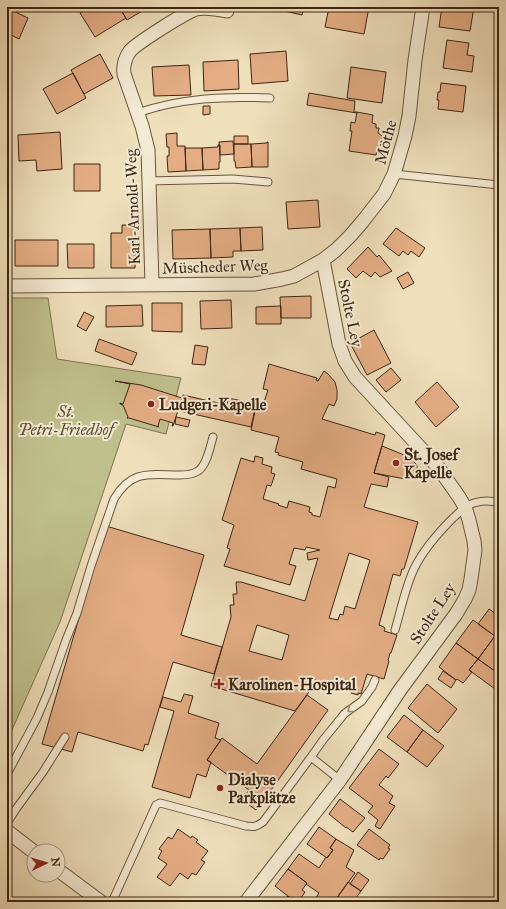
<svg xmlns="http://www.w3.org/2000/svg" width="506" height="909" font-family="'IM FELL Great Primer',serif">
  <rect width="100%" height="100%" fill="#efdfbb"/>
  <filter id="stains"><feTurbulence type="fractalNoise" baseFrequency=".005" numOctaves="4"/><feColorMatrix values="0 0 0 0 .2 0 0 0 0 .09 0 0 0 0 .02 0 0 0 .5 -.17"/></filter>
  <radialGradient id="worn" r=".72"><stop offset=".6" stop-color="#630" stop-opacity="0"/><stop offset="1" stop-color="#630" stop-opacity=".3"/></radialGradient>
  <path fill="#bfc08c" stroke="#7e7350" d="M7,298H48L57,359L181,378L166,434L126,424L60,622L7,741Z"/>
  <path fill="#e4ad84" stroke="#3d2613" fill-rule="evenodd" d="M89,7H119L126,18L95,37L80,13Z
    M119,7H149L127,20Z
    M275,7H304L302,15L275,9Z
    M329,7H369L364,34L325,27Z
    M442,7H474L470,31L439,27Z
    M7,8L28,18L19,39L7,33Z
    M447,40L469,43L467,55L474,56L472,72L443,68Z
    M286,51L288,81L252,84L250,54Z
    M100,54L113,78L84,94L71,70Z
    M7,59L12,61L7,72Z
    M238,60L239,89L204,91L203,62Z
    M189,65L191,95L154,96L152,67Z
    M351,67L386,72L382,103L347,98Z
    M73,73L86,98L57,114L43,89Z
    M441,83L466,86L463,112L438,109L439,100H437L438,92H440Z
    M309,93L355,101L354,112H357V113L307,105Z
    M203,106H210V114L203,115Z
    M357,112L373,115L372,123L376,124V128H379L378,133L382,136L381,142L378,145L376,155L349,151L352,131H350L351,122L355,123Z
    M60,132L62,169L37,171L36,160L19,161L18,135Z
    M177,133V146H185L186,171L168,172L167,156H169V147H167L166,134Z
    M234,136H248V144H234Z
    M233,141L234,154L220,155L219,142Z
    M267,142H268V167H252L251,144L267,143Z
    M234,144H251L252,167L236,168L235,161H234Z
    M218,145H220V162H219V169L203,170L202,148L218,147Z
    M185,148H202L203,170L186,171Z
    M74,164H100V191H74Z
    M318,200L320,227L288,229L286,202Z
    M122,225H136L135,268H111V233H122Z
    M262,227L263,250L241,251L240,228Z
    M240,228L241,251H233V257L211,258L210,229Z
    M396,228L425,248L419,257L411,251L408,255L403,251L399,256L383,244Z
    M210,229L211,258L173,259L172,230Z
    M15,240H58V266H15Z
    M67,244H94V268H68Z
    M368,247L377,257L379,255L392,271L380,277L375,272L371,277L363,271L356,278L347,269Z
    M408,272L414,283L403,289L397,278Z
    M311,296V318H281L280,297Z
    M231,300L232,328L201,329L200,301Z
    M152,303H182V332L152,331Z
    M142,305L143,326L106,327V306Z
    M281,306V324H256V307Z
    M84,312L94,317L86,331L77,326Z
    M374,330L391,363L367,375L350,343Z
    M99,339L137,353L132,365L95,351Z
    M195,345L208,347L205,365L192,364Z
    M269,364L317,378L316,380L318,381L324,371L328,374L335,382L337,390V399L334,406L329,404L322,419L375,435L376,432L385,435L374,473L389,477L387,487L371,484L364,507L418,522L404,569H402L400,576L393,574L379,625L384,627L385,629L384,631L397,635L391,653H390L388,660L389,661L384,679L367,674L361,694L358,693V695L351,693L352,691L312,679L311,683L315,684V685H314L295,711L211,686L231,617L230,605H234L233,594H237L236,582H241L305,601L318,558L308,560L307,553L320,550L306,547L305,550L294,548L289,564L296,566L290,585L224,566L230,549L227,548L234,525L222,520L241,458L254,462L255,456L263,458L262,464L272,467L271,473L275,474L271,486L267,485L263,499L279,504L278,505L287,508L289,501L310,507L309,512L312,513V515L320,517L328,486L335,488L337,479L301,469L303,462L278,455L279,453L275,452L279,437L251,430L256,407L262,408L268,390L263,389ZM349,553L370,560L355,609L345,606L343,615L340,614L338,620L329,618ZM257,625L289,635L282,660L249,651Z
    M391,368L401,380L386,392L376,380Z
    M115,381L141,385L182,398L173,426H172L173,423L160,419L158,426L159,427L129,418H127L128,417L123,405L120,404V403L123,404L130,384Z
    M437,382L459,407L436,427L415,402Z
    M183,395L227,405L228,398L256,404L251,427L180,411Z
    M176,417L190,420L188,427L175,424Z
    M382,446L409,457L413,460L417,466V473L411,478L405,479L374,473Z
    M106,526L204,555L181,635L222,647L214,674L173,662L148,745L145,744L143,751L78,732L72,752L42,744Z
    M489,609L499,616V639L478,624Z
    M473,620L495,636L478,659L456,643Z
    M495,636L499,639V674L478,659Z
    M456,643L478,659L469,670L472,672L464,682L463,683L457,679L456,680L439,667Z
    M478,659L499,674V684L495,689L469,670Z
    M443,671L456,680L451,688L438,679Z
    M427,684L457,709L438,733L408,708Z
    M184,694L193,696L188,713L219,723L215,738L221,740L207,760L211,762L206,777L197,774L190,798L152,787L174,711L160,707L163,697L181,702Z
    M307,695L328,710L264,800L262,799L259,803L260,804L256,810L241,799L245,793L246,794L249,790L207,760L222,738L257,764Z
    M404,715L423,730L407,752L387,737Z
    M423,730L444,746L427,767L407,752Z
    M379,749L399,764L388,778L386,776L379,785L393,796L389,803L395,806L380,829L375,826L378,820L368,812L373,806L349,788Z
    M340,799L365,818L353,832L346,827V828L329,814Z
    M319,827L336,839L330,848L333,850L327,858L307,844Z
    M178,829L191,838L192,836L198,840L196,842L208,851L201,860L205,862L196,875L192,873L188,879L180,873L170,886L157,877L167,864L158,858L162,851L159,849L168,837L172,839Z
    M369,829L390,845L388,848L390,849L383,859L380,858L379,860L357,845Z
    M336,839L354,850L346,867L355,873L334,902H313L319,893L306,884L307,883L288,869L299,854L319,868L326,857L327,858L333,850L330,848Z
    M288,869L307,883L302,890L305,892L298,902L294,898L293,900L275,886Z
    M358,872L369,880L361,891L350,884Z
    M348,882L361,891L353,902H334Z
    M288,896L293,900L294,898L298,902H278L281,898L284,900Z"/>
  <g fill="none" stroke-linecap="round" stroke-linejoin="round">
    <g stroke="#6a543d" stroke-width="9">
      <path id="lane" d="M137,113C182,98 223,96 270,98
        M394,174L499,185
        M149,181L233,179L268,182
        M395,630C401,610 405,588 414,569C423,550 438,533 453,518C457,515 460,511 464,508C474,501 488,499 499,503
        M7,774L37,718L48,692L66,640L77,613L91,566L114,499C132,469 149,475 180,475C185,475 193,474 198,471C207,465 210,447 213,437
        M340,780L311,757L323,740L341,718L344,714L362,701L372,687L375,680
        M7,823L16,809L43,772L65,737
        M112,902L156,805L160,803L164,804L246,826C254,827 256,827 263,822L311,757"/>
    </g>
    <g stroke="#6a543d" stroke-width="15">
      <path id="street" d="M152,285L149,181L148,150L142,126L124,74C123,66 125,58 130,51C137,43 186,12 196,9C206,7 217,9 227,11
        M7,286L254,284L282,279L294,276L323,260L336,250L351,235L363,221L384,194L394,174L405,136L409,116L415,60L423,7
        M7,831L34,852
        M58,870L101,902
        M246,902L340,780L400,690L456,614L465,599L469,590L471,579L475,550L474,541L469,520L465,507L459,497L438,467L355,377L345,361L339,344L323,260"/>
    </g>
    <use href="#lane" stroke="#f5ead3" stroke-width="7"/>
    <use href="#street" stroke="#f5ead3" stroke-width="13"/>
    <path stroke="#3d2613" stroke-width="3" stroke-dasharray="7 7" stroke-linecap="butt" d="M497,902L499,899"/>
  </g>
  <defs><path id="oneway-chevron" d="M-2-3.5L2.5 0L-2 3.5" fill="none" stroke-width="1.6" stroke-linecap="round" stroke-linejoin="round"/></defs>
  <use stroke="#998873" href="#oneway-chevron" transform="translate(350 710) rotate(144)"/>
  <g fill="#8f2418" stroke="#f5ead3" stroke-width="1.5">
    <circle cx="151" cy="404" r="4"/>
    <circle cx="396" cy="463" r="4"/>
    <path d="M217 678h4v4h4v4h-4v4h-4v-4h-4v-4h4z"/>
    <circle cx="220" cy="788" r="4"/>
  </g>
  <g text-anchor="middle" stroke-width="4" stroke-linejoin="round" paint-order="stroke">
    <g font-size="16" fill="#3d2613" stroke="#f5ead3">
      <text transform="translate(385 142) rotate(-75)" y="6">Möthe</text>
      <text transform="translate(132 207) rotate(-92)" y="6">Karl-Arnold-Weg</text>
      <text transform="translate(215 266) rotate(-2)" y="6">Müscheder Weg</text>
      <text transform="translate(351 313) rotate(78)" y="6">Stolte Ley</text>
      <text transform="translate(432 613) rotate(-57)" y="6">Stolte Ley</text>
    </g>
    <g font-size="16" font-weight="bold" fill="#3d2613" stroke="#f5ead3" text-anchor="start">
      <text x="159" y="410">Ludgeri-Kapelle</text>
      <text x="404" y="460">St. Josef<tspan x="404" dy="18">Kapelle</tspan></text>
      <text x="228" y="690">Karolinen-Hospital</text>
      <text x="228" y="785">Dialyse<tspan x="228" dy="18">Parkplätze</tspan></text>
    </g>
    <g font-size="16" font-style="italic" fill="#5e4c31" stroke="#f5ead3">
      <text x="66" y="417">St.<tspan x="66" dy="18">Petri-Friedhof</tspan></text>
    </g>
  </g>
  <rect width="506" height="909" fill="none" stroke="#efdfbb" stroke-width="24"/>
  <rect x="8" y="8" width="490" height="893" fill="none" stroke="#3d2613" stroke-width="2"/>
  <rect x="12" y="12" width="482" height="885" fill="none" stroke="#3d2613"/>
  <g transform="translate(46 863) rotate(85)"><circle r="19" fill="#f5ead3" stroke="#ab9c86"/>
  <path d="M0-3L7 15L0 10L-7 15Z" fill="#8f2418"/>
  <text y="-6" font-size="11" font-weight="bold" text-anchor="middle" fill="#3d2613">N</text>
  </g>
  <rect width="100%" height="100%" filter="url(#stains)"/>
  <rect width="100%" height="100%" fill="url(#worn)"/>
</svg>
